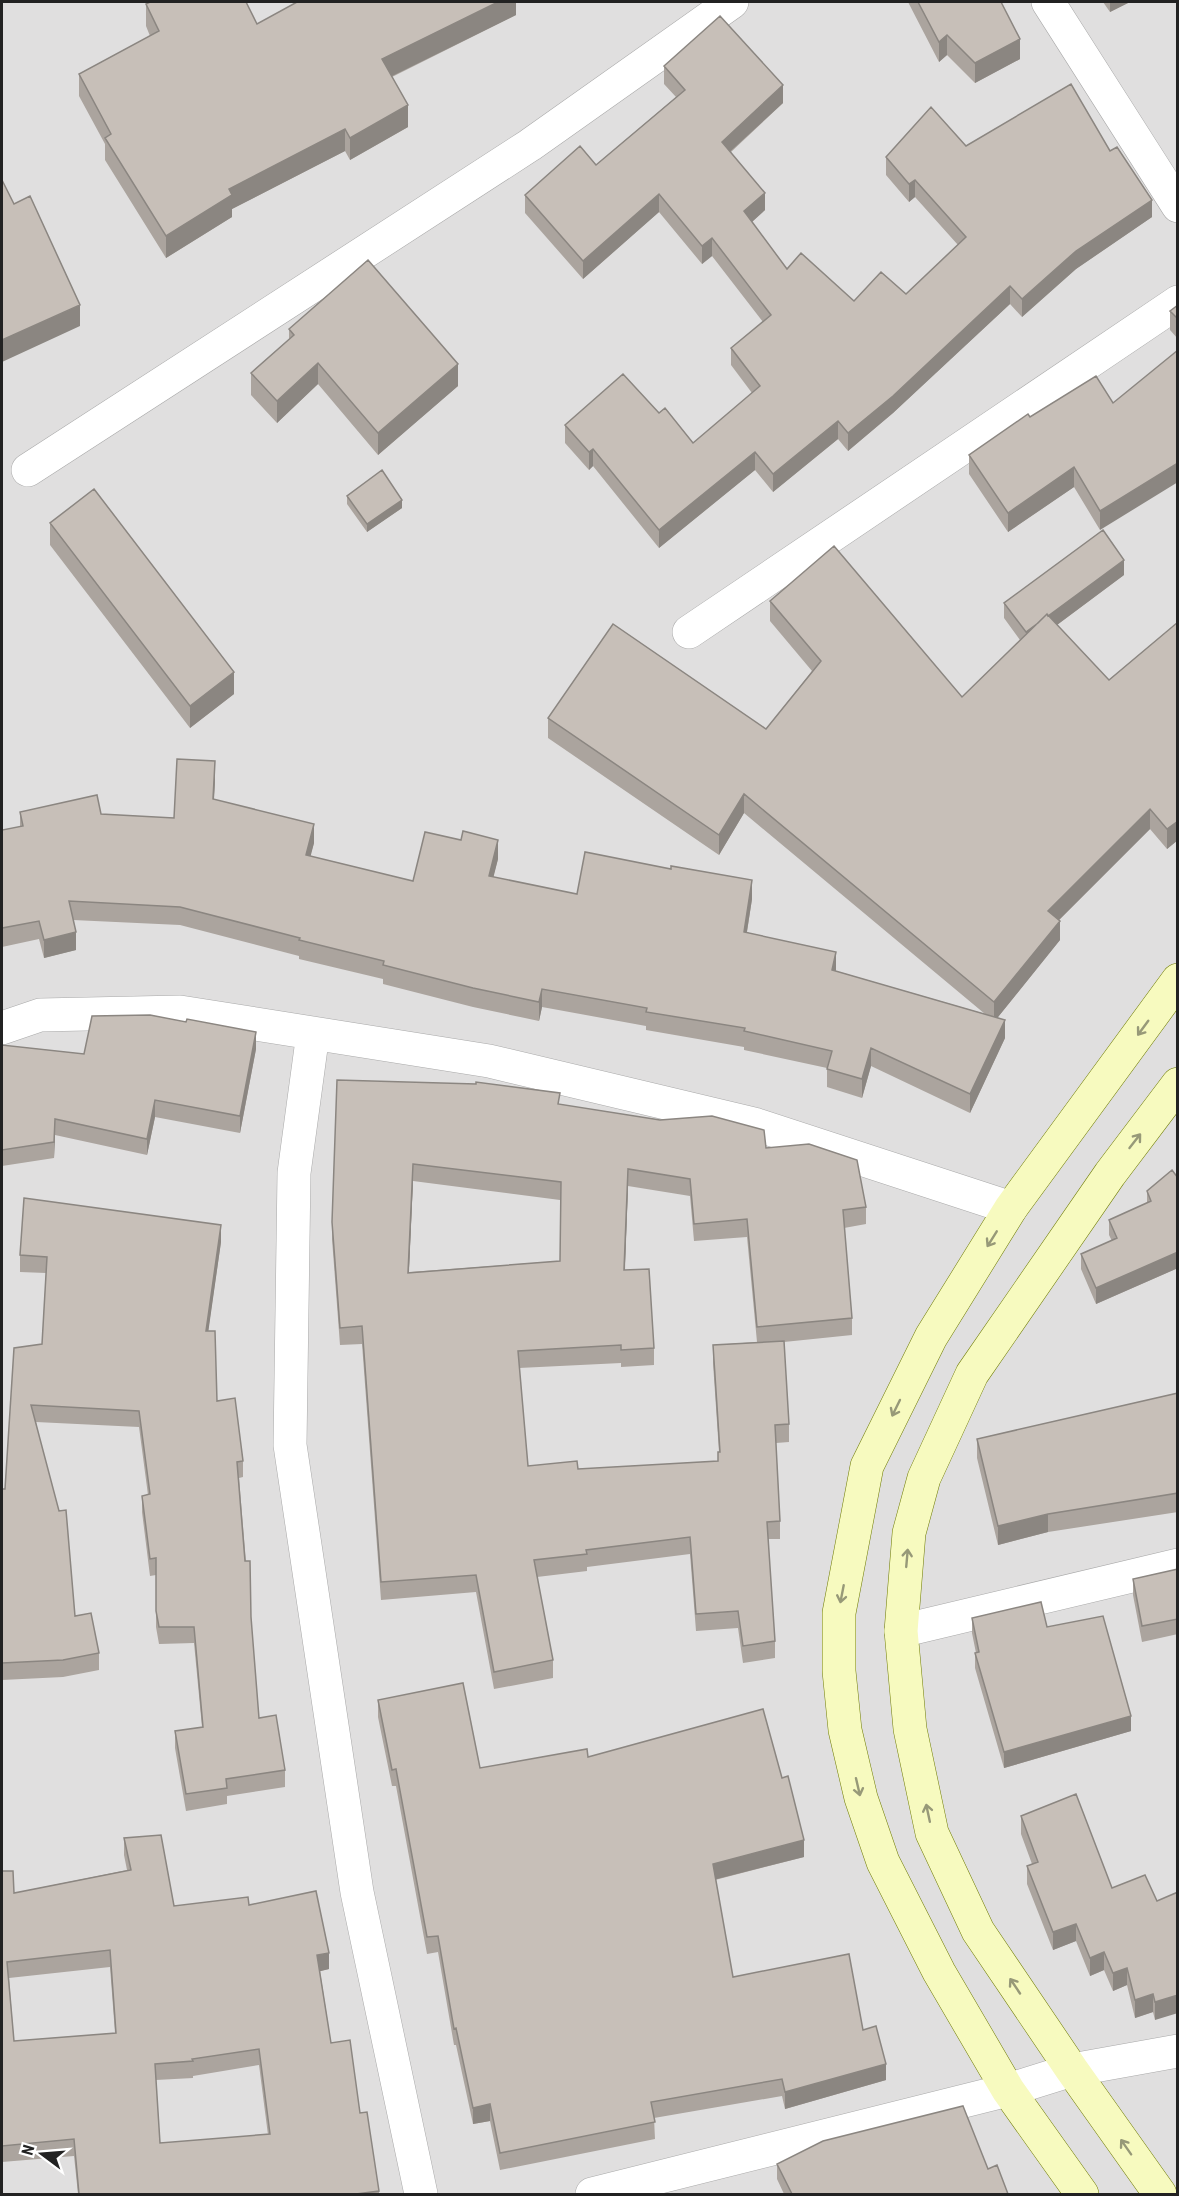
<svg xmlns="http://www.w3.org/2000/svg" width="1179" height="2196" font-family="'Roboto Condensed',sans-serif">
  <rect width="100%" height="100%" fill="#f2efe9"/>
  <path fill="#e0dfdf" d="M2,2H1177V2194H2Z"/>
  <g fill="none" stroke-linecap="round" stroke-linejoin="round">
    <g stroke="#a9a9a9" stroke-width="34">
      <path id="street" d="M1048,2L1178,206
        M28,470L530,145L732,2
        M689,632L1178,302
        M2,1028L40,1015L180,1012L489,1061L754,1124L1011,1208
        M313,1033L294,1173L290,1445L357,1892L421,2194
        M901,1631L1178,1565
        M592,2194L1008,2090L1072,2070L1178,2051"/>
    </g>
    <g stroke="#707d05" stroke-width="34">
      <path id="secondary" d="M1082,2194L1008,2090L939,1972L883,1862L861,1798L845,1730L839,1671V1613L867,1466L931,1337L1011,1208L1178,980
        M1160,2194L1072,2070L978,1931L932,1833L910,1729L901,1631L909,1533L924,1478L972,1374L1110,1174L1178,1084"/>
    </g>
    <use href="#street" stroke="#fff" stroke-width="33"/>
    <use href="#secondary" stroke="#f7fabf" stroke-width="33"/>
  </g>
  <path fill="#aba49e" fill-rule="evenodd" d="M516,2V15L392,77L408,127L350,160L345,151L232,209V217L166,258L105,160V144L79,96V74L150,36L146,26V4L257,24Z
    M908,2H1001L1020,59L975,83L947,55L939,62Z
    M1103,2H1130L1110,12Z
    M664,66L783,103L731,152L765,210L752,222L787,269L854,301L906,294L958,245L915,197L909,202L886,175V157L966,146L1110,151L1152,217L1076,269L1022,317L1010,304L893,413L848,451L838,439L773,492L755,470L659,548L593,466L589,470L565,443V425L659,413L693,443L752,393L731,365V348L763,322L712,256L702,264L659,212L583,279L525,213V195L596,165L676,97L664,84Z
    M1178,305V339L1170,330V311Z
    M289,329L458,386L378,455L318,384L277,423L251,395V373L289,339Z
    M1113,403L1100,530L1074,487L1008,532L969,474V455L1030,417Z
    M347,496L402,508L367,532L347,504Z
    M50,523L234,694L190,728L50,545Z
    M1124,575L1057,625L1109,680L1178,622V840L1167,849L1150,829L1059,920L1060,940L998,1017L1005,1038L970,1113L871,1066L862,1098L827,1087V1068L744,1050V1047L646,1030V1026L542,1007L539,1021L473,1007L383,984V979L299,959V956L180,925L73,920L76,950L44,958L39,939L2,947V830L20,827V812L101,814L174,818L215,779L214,799L314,843L310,856L413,881L498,859L493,877L577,894L752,899L747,932L836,971L985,1014L744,813L719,855L548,738V718L766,729L812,671L770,621V601L962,697L1020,640L1004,618V603Z
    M2,1045L84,1054L256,1049L240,1133L155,1117L147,1155L55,1135L54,1158L2,1166Z
    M337,1080L560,1104L766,1148L866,1207V1224L844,1228L852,1318V1335L784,1342L789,1424V1442L776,1443L780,1521V1539H768L775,1641V1658L743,1663L738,1628L696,1631L690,1554L587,1567V1571L537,1577L553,1660V1678L494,1689L476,1592L381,1600L362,1344L340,1345L332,1239ZM413,1181L560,1200V1261L409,1272ZM628,1186L690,1196L694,1241L747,1237L757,1342L713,1345V1363L719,1452H718V1461L578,1469L528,1466L519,1368L621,1363V1367L654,1365V1348L625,1270Z
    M1178,1178V1268L1096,1304L1081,1269V1254L1112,1241L1109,1235V1220L1147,1203V1191Z
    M221,1242L208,1331L217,1401L243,1461V1477L239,1478L259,1718L285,1770V1787L227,1796V1804L186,1811L175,1748V1731L202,1727L194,1643L159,1644L156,1627V1575L150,1576L142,1512V1496L148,1495L139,1427L36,1422L75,1616L99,1653V1670L63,1677L2,1680V1489H5L42,1344L46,1273L20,1272V1255Z
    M1178,1393V1512L1048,1532L998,1545L977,1458V1439Z
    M1178,1569V1634L1142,1642L1133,1595V1579Z
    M972,1618L1047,1627L1131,1731L1004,1768L975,1668V1653H976L972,1633Z
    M378,1700L480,1768L588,1757L782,1778L804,1857L715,1880L733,1977L863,2030L886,2080L785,2109L782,2096L654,2118L655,2139L500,2170L490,2121L473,2124L456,2045H454L438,1952L427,1954L396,1786H392L378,1717Z
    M1021,1816L1112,1888L1157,1901L1155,2020L1153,2012L1135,2018L1127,1985L1113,1991L1104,1970L1090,1976L1076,1941L1053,1950L1027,1884V1866L1032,1864L1021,1834Z
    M124,1838L174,1906L249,1905L329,1969L320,1971L331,2043L360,2113L379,2191V2194H78L74,2156L2,2162V1871L14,1893L127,1870L124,1855ZM110,1967L115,2033L14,2041L9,1978ZM259,2065L268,2135L160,2143L156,2080L193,2078V2076Z
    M777,2164L988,2169L1008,2194H784L777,2179Z"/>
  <path fill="#8b8681" d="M498,2H516V15L382,81V59Z
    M1110,2H1130L1110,12Z
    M947,35V55L939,62V42Z
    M1020,39V59L975,83V63Z
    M783,85V103L722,159V142Z
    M408,105V127L350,160V138Z
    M345,129V151L232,209V217L166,258V236L229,189Z
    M915,180V197L909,202V184Z
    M765,193V210L744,229V211Z
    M659,194V212L583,279V261Z
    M1152,200V217L1076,269L1022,317V299L1076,251Z
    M712,238V256L702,264V246Z
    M1010,286V304L893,413L848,451V433Z
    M80,305V326L2,362V340Z
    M318,363V384L277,423V401Z
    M458,364V386L378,455V433Z
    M838,421V439L773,492V474Z
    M593,449V466L589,470V452Z
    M755,452V470L659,548V530Z
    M1178,463V482L1100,530V511Z
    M1074,467V487L1008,532V513Z
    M402,500V508L367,532V524Z
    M1124,560V575L1026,648V632Z
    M234,672V694L190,728V706Z
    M215,761V779L213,817V799Z
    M744,794V813L719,855V835Z
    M1150,809V829L1048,931V911Z
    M1178,821V840L1167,849V829Z
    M314,824V843L306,874V855Z
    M498,840V859L489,895V876Z
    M752,880V899L744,950V932Z
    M1060,921V940L994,1022V1002Z
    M76,932V950L44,958V940Z
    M836,952V971L832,970Z
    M542,989V1007L539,1021V1002Z
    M1005,1020V1038L970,1113V1094Z
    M256,1032V1049L240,1133V1116Z
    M871,1048V1066L862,1098V1079Z
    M155,1100V1117L147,1155V1139Z
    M55,1119V1135L54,1158V1142Z
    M413,1164V1181L408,1290V1273Z
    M628,1169V1186L624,1288V1270Z
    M221,1225V1242L206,1348V1331Z
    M1178,1252V1268L1096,1304V1288Z
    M1048,1514V1532L998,1545V1526Z
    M1131,1716V1731L1004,1768V1752Z
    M804,1840V1857L713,1880V1864Z
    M1076,1924V1941L1053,1950V1932Z
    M1104,1952V1970L1090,1976V1958Z
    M329,1953V1969L317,1972V1955Z
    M1127,1968V1985L1113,1991V1973Z
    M1153,1994V2012L1135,2018V2000Z
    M1178,1995V2013L1155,2020V2002Z
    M886,2064V2080L785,2109V2092Z
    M490,2104V2121L473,2124V2108Z"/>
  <path fill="#c7bfb8" stroke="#8b8681" stroke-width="1.5" fill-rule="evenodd" d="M150,2H246L257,24L297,2H498L382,59L408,105L350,138L345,129L229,189L232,195L166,236L105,138L111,134L79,74L159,31L146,4Z
    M918,2H1001L1020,39L975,63L947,35L939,42Z
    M720,16L783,85L722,142L765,193L744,211L787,269L801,253L854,301L881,272L906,294L966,237L915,180L909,184L886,157L931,107L966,146L1071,84L1110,151L1117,147L1152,200L1076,251L1022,299L1010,286L893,396L848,433L838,421L773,474L755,452L659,530L593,449L589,452L565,425L623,374L659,413L665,408L693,443L760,386L731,348L771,315L712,238L702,246L659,194L583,261L525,195L580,146L596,165L685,90L664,66Z
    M2,180L14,204L30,196L80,305L2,340Z
    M368,260L458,364L378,433L318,363L277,401L251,373L294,335L289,329Z
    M1178,305V319L1170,311Z
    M1178,350V463L1100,511L1074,467L1008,513L969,455L1028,414L1030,417L1096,376L1113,403Z
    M382,470L402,500L367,524L347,496Z
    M94,489L234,672L190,706L50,523Z
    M1103,530L1124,560L1048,616L1047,614L1038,623L1026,632L1004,603Z
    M834,546L962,697L1047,614L1109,680L1178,622V821L1167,829L1150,809L1048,911L1060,921L994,1002L744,794L719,835L548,718L613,624L766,729L821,661L770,601Z
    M177,759L215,761L213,799L314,824L306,855L413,881L425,832L461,840L463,831L498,840L489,876L577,894L585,852L671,869V866L752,880L744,932L836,952L832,970L1005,1020L970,1094L871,1048L862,1079L827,1069L832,1051L744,1031L745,1028L646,1012L647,1008L542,989L539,1002L473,988L383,965L384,961L299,940L300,938L180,907L69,901L76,932L44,940L39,921L2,928V830L23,826L20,812L97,795L101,814L174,818Z
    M150,1015L186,1022L187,1019L256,1032L240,1116L155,1100L147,1139L55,1119L54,1142L2,1150V1045L84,1054L92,1016Z
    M337,1080L476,1084V1082L560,1093L558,1104L660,1120L712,1116L764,1130L766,1148L809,1144L857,1160L866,1207L843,1210L852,1318L757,1327L747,1219L694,1224L690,1179L628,1169L624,1270L649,1269L654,1348L621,1350V1345L518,1351L528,1466L577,1461L578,1469L718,1461V1452H720L713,1345L784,1341L789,1424L775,1425L780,1521L767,1522L775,1641L743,1646L738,1611L696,1614L690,1537L586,1550L587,1554L534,1560L553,1660L494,1672L476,1575L381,1582L362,1326L340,1328L332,1222ZM413,1164L561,1182L560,1261L408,1273Z
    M1172,1170L1178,1178V1252L1096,1288L1081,1254L1117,1238L1109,1220L1151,1201L1147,1191Z
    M24,1198L221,1225L206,1331H215L217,1401L235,1398L243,1461L237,1462L245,1561H250L251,1617L259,1718L276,1715L285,1770L226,1779L227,1788L186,1794L175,1731L203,1727L194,1627H159L156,1611V1558L150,1559L142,1496L150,1494L139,1411L31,1405L59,1511L66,1510L75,1616L91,1613L99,1653L63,1660L2,1663V1489H5L14,1348L42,1344L47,1257L20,1255Z
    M1178,1393V1493L1048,1514L998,1526L977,1439Z
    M1178,1569V1619L1142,1626L1133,1579Z
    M1041,1602L1047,1627L1103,1616L1131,1716L1004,1752L975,1653L979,1652L972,1618Z
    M463,1683L480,1768L587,1749L588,1757L763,1709L782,1778L788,1776L804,1840L713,1864L733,1977L849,1954L863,2030L876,2026L886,2064L785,2092L782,2079L651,2102L655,2122L500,2153L490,2104L473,2108L456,2028L454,2029L438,1936L427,1937L396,1769L392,1770L378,1700Z
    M1076,1794L1112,1888L1145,1875L1157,1901L1178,1892V1995L1155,2002L1153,1994L1135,2000L1127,1968L1113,1973L1104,1952L1090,1958L1076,1924L1053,1932L1027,1866L1038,1862L1021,1816Z
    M161,1835L174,1906L248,1897L249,1905L316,1891L329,1953L317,1955L331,2043L350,2040L360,2113L367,2112L379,2191L356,2194H79L74,2139L2,2146V1871H13L14,1893L131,1870L124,1838ZM110,1950L116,2033L14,2041L7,1962ZM259,2049L270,2134L160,2143L155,2064L193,2061L192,2059Z
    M963,2106L988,2169L997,2165L1008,2194H792L777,2164L823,2141Z"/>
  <defs><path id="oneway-shaft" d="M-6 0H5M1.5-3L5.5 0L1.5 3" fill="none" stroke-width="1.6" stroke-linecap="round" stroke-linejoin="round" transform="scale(1.5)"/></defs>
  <g stroke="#979978">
    <use href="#oneway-shaft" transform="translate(1143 1028) rotate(126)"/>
    <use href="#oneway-shaft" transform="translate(1135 1141) rotate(-52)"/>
    <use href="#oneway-shaft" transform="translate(992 1239) rotate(122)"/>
    <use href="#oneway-shaft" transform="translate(896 1408) rotate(116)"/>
    <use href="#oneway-shaft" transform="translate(907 1558) rotate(-85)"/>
    <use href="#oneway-shaft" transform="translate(842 1594) rotate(101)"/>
    <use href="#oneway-shaft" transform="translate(858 1787) rotate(77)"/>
    <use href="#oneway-shaft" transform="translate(928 1813) rotate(-102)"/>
    <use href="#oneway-shaft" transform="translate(1015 1986) rotate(-124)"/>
    <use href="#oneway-shaft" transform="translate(1126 2147) rotate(-125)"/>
  </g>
  <rect width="1179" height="2196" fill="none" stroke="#222222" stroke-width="6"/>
  <g transform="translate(42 2154) rotate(286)" stroke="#ffffff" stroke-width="4.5" paint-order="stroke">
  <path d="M0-4.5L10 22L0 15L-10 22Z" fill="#222222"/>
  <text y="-9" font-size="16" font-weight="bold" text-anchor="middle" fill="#222222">N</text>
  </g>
</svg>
